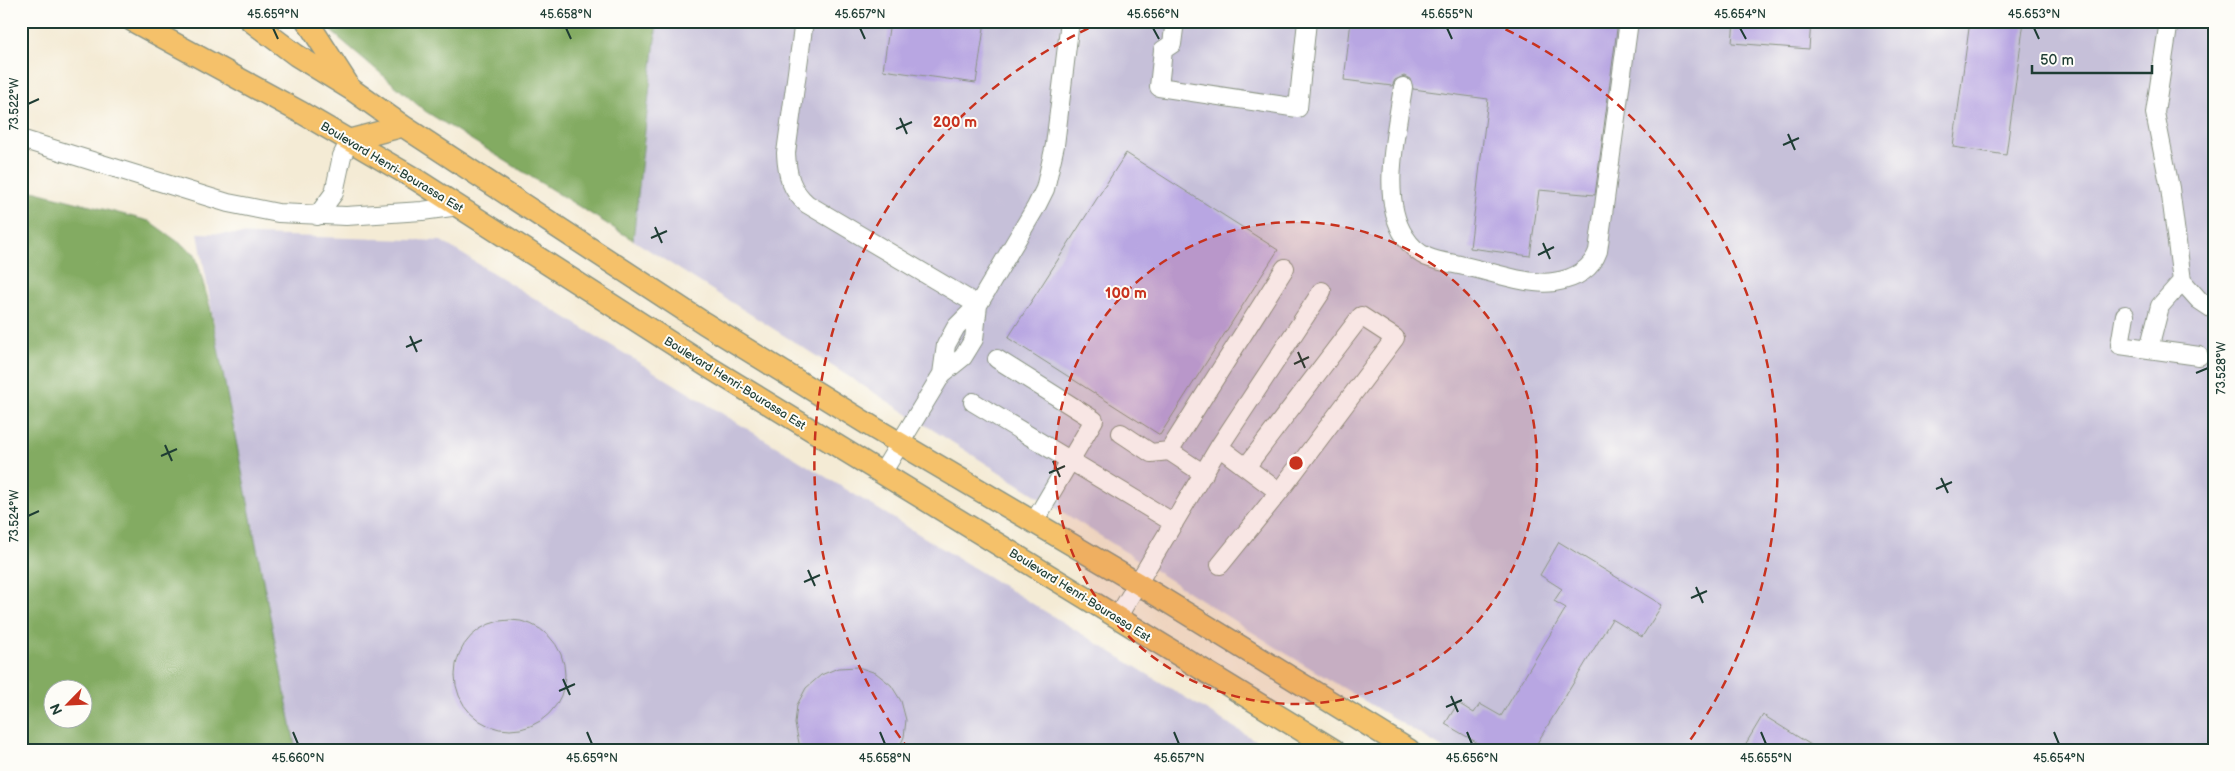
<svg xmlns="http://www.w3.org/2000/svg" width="2235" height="771" font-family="'Balsamiq Sans',sans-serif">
  <rect width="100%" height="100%" fill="#fdfcf7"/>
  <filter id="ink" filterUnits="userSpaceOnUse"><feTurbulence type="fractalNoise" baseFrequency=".02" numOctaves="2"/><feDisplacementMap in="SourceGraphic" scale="10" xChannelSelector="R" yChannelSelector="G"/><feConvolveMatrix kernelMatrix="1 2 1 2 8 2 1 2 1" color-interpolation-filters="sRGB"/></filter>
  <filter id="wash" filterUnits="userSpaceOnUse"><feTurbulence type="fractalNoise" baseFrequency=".0096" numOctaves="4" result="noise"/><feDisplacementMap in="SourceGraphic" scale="20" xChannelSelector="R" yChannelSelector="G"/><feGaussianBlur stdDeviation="1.12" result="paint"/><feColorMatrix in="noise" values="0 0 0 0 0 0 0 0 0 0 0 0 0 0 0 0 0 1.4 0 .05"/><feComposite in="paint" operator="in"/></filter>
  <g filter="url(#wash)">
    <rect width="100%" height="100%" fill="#f4ebd5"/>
    <path fill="#c6c0d9" d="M657,21H2214V750H1446L1282,651L633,240Z
      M198,233L441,241L1271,750H290Z"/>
    <path fill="#83ab62" stroke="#51744b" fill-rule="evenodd" d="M326,21H657L633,240L425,111L331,31Z
      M21,188L149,221L195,254L210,307L296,750H27L21,747ZM52,688H82V718H52Z"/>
    <g id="blocks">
      <path fill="#b8a6e2" d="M890,21H985L976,83L883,70Z
        M1351,21H1618L1595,195L1539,190L1530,256L1470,248L1488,99L1413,89L1410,79L1404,76L1395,80L1392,86L1344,80Z
        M1734,21H1811L1809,49L1732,43Z
        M1970,21H2024L2006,155L1953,147Z
        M1126,153L1278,250L1160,435L1008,338Z
        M1559,542L1662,605L1642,637L1612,619L1533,750H1490L1445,724L1458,703L1474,713L1480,704L1501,716L1566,608L1554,601L1562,589L1540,575Z
        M455 675a55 55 0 1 1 110 0a55 55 0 1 1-110 0Z
        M858,667L876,673L891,685L901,701L906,720L904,737L898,750H803L799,743L795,724L797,705L806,688L821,675L838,668Z
        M1763,715L1819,750H1742Z"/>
    </g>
  </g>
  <g filter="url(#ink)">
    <use href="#blocks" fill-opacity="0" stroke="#8a9484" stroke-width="1"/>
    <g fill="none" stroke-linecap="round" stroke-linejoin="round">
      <g stroke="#8a9484" stroke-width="20">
        <path id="minor" d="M804,21L786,153C787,175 791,190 807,204L978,305
          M1175,21L1172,44L1163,50L1159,87L1298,108L1307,21
          M2169,21L2155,113L2170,188L2182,281L2199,300L2214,310
          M1403,87C1397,130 1379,199 1405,237C1410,245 1418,253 1427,257C1439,262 1452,263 1464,266C1490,271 1528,286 1554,282C1574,279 1591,271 1598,251L1629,21
          M21,139L228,203L278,213L346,216L422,211L459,206
          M317,216L334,193L342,156L350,140
          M2125,315L2120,345L2199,356
          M2149,349L2160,306L2182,281
          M997,359L1094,420L1034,522
          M942,374L946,345L956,327L978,305L1036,207L1045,189L1055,145L1070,21
          M973,402L1174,523
          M1121,433L1151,453L1169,451
          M1219,447L1279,492L1395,338L1361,316L1246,467
          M882,473L942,374L963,357L974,339L978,305
          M1204,474L1169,451L1285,268
          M1220,565L1279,492
          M1117,618L1219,447L1322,291"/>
      </g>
      <g stroke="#8a9484" stroke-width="24">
        <path id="major" d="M133,21L302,113L417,180L707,366L1334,750
          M251,21L296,55L351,89L403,126L704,323L874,428L1137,583L1409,750
          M307,21L347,83
          M350,140L403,126"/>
      </g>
      <use href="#minor" stroke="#fff" stroke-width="18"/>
      <use href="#major" stroke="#f5c16b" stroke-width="21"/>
    </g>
  </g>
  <path fill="none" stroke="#1f3d34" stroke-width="2" d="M273,28L278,39M566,28L571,39M860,28L865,39M1153,28L1159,39M1447,28L1452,39M1740,28L1746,39M2034,28L2039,39M28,104L39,99M900,118L907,134M896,129L912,122M1788,134L1795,150M1783,145L1799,138M655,227L662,243M651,238L667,231M1543,243L1550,259M1538,255L1554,247M410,336L417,352M406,347L422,340M1298,352L1305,368M1294,364L1309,357M2196,373L2208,368M165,445L172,461M161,456L177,449M1053,461L1060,477M1049,473L1065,466M1941,478L1948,493M1936,489L1952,482M28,516L39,511M808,570L815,586M804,582L820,575M1696,587L1703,603M1691,598L1707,591M563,679L570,695M559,691L575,684M1451,696L1458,712M1446,707L1462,700M293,732L298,744M587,732L592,744M880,732L885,744M1174,732L1179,744M1467,732L1472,744M1761,732L1766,744M2054,732L2059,744"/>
  <circle cx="1296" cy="463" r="241" fill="#c8321e" fill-opacity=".12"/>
  <g fill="none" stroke="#c8321e" stroke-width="2.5" stroke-dasharray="9 6">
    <circle cx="1296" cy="463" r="241"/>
    <path d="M909 750A482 482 0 0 1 1100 23M1492 23A482 482 0 0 1 1683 750"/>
  </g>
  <g text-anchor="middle" stroke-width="4" stroke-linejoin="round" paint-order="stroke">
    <g font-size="12" fill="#1f3d34" stroke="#fdfcf7">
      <text transform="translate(392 167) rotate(31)" y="4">Boulevard Henri-Bourassa Est</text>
      <text transform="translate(735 383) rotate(32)" y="4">Boulevard Henri-Bourassa Est</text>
      <text transform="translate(1080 595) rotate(32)" y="4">Boulevard Henri-Bourassa Est</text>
    </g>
  </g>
  <circle cx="1296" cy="463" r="8" fill="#c8321e" stroke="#fdfcf7" stroke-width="2.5"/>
  <g font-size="15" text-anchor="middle" font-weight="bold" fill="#c8321e" stroke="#fdfcf7" stroke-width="4" stroke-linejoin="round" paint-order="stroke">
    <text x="955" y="127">200 m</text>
    <text x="1126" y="298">100 m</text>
  </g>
  <rect width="2235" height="771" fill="none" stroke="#fdfcf7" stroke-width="55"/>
  <g transform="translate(68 704) rotate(246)"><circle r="24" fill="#fdfcf7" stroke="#a4b0a9"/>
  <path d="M0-4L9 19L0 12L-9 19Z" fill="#c8321e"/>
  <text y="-8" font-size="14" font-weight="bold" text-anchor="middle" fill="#1f3d34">N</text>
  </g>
  <path d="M2032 65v8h120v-8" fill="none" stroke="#1f3d34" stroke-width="2.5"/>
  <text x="2040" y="65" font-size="15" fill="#1f3d34" stroke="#fdfcf7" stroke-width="4" paint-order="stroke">50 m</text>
  <rect x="28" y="28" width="2180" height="716" fill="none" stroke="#1f3d34" stroke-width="2"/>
  <g font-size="12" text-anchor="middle" fill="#1f3d34">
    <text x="273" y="18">45.659°N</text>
    <text x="566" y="18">45.658°N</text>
    <text x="860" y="18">45.657°N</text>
    <text x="1153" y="18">45.656°N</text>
    <text x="1447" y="18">45.655°N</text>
    <text x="1740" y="18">45.654°N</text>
    <text x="2034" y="18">45.653°N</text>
    <text transform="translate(14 104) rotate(-90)" y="4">73.522°W</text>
    <text transform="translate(2221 368) rotate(-90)" y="4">73.528°W</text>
    <text transform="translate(14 516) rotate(-90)" y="4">73.524°W</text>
    <text x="298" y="762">45.660°N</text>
    <text x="592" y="762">45.659°N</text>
    <text x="885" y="762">45.658°N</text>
    <text x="1179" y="762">45.657°N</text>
    <text x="1472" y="762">45.656°N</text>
    <text x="1766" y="762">45.655°N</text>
    <text x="2059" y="762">45.654°N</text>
  </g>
</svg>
